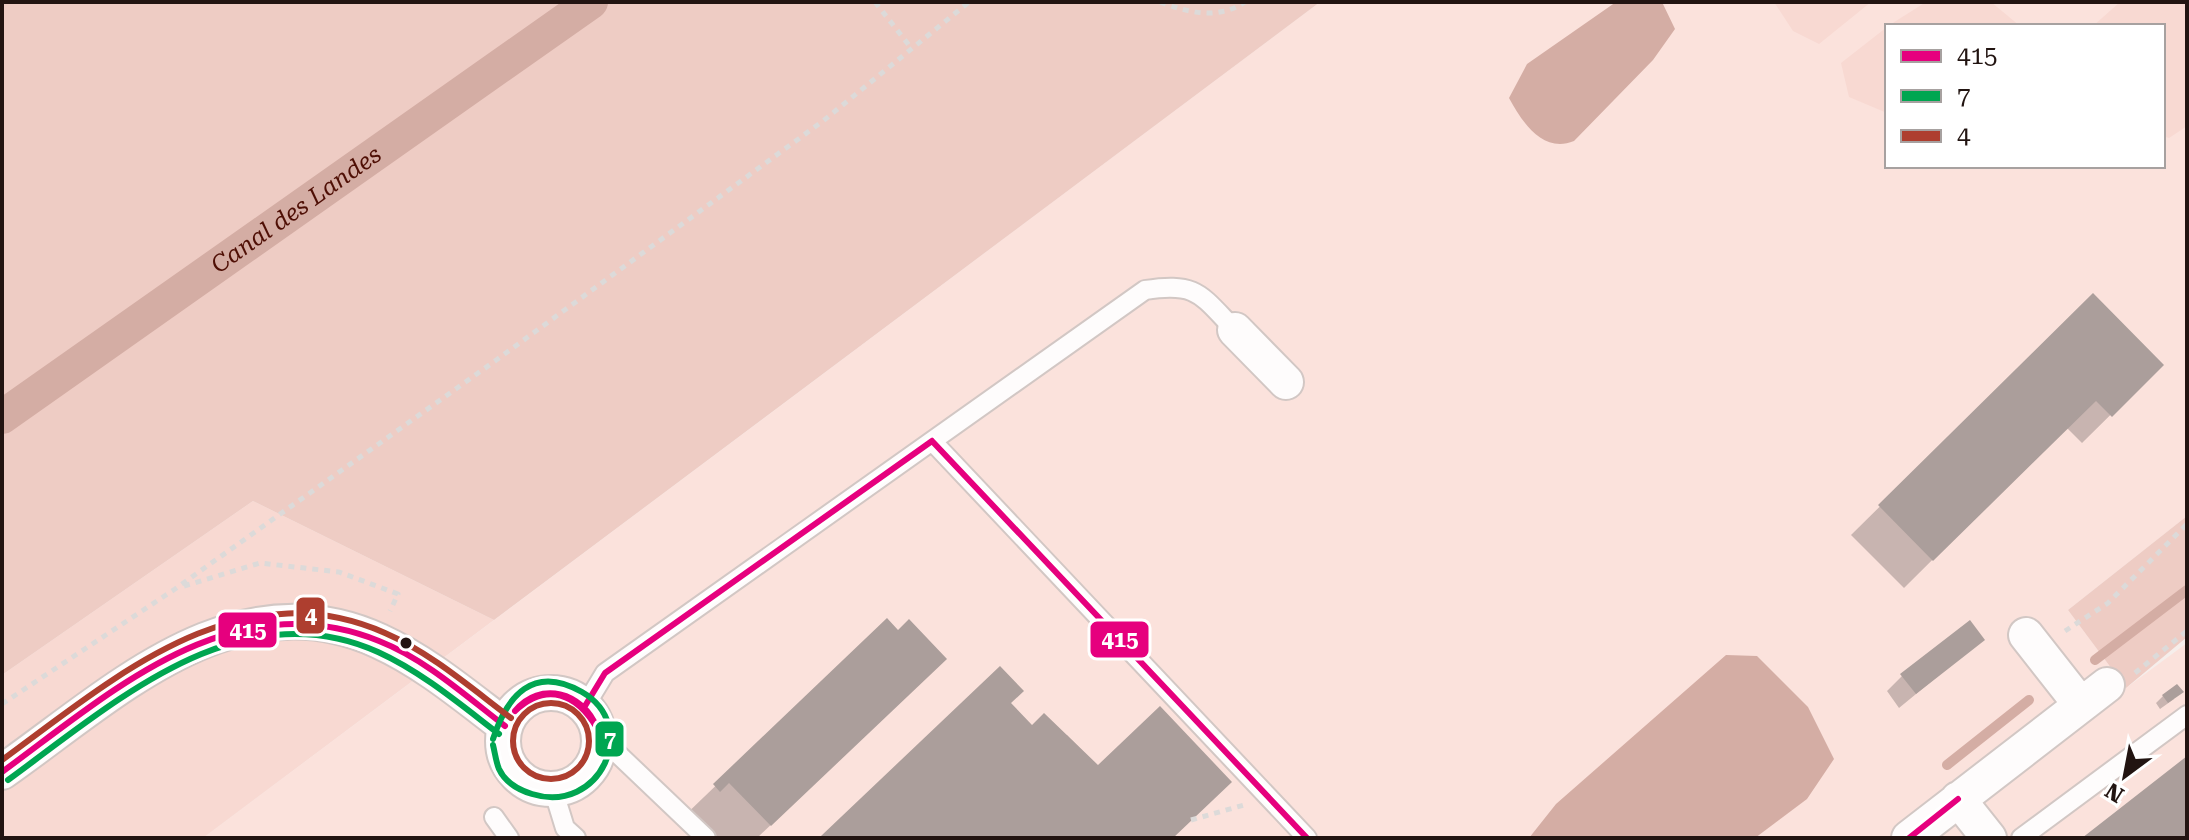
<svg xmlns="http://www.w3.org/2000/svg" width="2189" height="840" font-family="'Roboto Serif',serif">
  <rect width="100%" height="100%" fill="#f6eeeb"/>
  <path fill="#fbe2dc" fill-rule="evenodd" d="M1320,2H2187V516L2068,610L2126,688L2187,643V838H203ZM1887,26H2163V166H1887Z"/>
  <path fill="#f8d9d2" d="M1774,2H1871L1819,44L1793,31Z
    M1926,2H1991L2020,26H1888Z
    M2120,2H2187V126L2169,138L2163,136V26H2093Z
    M1887,27V113L1849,97L1841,63Z
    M253,501L494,620L203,838H2V675Z"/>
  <path fill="#eeccc4" d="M2,2H1320L494,620L253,501L2,675Z
    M2187,516V637L2126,688L2068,610Z"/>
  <path fill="#d4ada4" d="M1616,2H1662L1675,29L1653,60L1574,141C1543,154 1522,122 1509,98L1527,64Z
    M1726,655L1757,656L1808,707L1834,759L1807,799L1755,838H1529L1556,804Z"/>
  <path fill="#0003" d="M2093,296L2161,365L2082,443L2066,427L1904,588L1851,535Z
    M887,621L898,632L908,695L757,838H711L678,822Z
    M1983,639L1899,708L1887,691L1902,676Z
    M1000,669L1009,703L1032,728L1067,735L1098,767L1193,818L1172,838H823Z
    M2163,696L2174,699L2160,709L2156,703Z"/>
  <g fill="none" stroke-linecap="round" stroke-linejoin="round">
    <path stroke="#d4ada4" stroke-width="10" d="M2095,660L2187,590
      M1947,765L2029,700"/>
    <path stroke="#d4ada4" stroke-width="34" id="s1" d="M2,417L591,2"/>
  </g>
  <path fill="#ab9e9b" d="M2093,293L2164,365L2112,417L2096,401L1933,561L1878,505Z
    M887,618L898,630L909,619L947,659L771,826L729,783L720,792L713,784Z
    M1970,620L1985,640L1916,694L1900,674Z
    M1000,666L1024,691L1011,703L1032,725L1044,713L1098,765L1160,706L1232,782L1173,838L821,836Z
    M2177,684L2184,692L2168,703L2162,695Z
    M2187,756V838H2082Z"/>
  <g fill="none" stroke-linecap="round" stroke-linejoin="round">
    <g stroke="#d2c7c4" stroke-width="22">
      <path id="service" d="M932,441L1307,838
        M585,706L605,673L1145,290C1197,282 1200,294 1235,330
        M599,736L706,838
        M553,789L565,828L576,838
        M494,817L509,838
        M2021,838L2187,715"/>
    </g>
    <g stroke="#d2c7c4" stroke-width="38">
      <path id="minor" d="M1235,330L1286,382
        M2026,635L2081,705
        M503 741a48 48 0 1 1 96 0a48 48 0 1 1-96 0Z
        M2,772C111,696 234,574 379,641C425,662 464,695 505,726
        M1958,799L1989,838
        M1909,838L2107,685"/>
    </g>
    <path stroke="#dcdad9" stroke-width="5" stroke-dasharray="6 6" stroke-linecap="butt" d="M875,2L912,49
      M1160,2C1190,13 1218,20 1245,2
      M184,586L260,563L339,572L398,594L390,611
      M2065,631L2108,603L2187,524
      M2135,673L2187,631
      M2,704L175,589L495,361L823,121L969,2
      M1191,820L1244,805"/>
    <use href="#service" stroke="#fefcfc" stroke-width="18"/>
    <use href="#minor" stroke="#fefcfc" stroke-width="34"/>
    <g stroke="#fff" stroke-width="12">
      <path id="bus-1" d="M932,441L1307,838
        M585,706L605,673L932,441
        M515,711C540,680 583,692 597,728
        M515,711C547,681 577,694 597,728
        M2,772C114,690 231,582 379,641C425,659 466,696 505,726
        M1909,838L1958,799"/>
    </g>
    <g stroke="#fff" stroke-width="12">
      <path id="bus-2" d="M493,739C507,696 533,664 582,692C641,726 600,815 532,794C519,790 505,782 499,769C496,762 495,753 493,745
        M8,780C114,703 239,589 378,652C422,672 461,705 499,734"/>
    </g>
    <g stroke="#fff" stroke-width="12">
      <path id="bus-3" d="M513 741a38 38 0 1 1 76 0a38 38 0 1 1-76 0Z
        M2,760C114,678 238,568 385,633C431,653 471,688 511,718"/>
    </g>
    <use href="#bus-1" stroke="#e6007e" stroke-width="6"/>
    <use href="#bus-2" stroke="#00a651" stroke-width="6"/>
    <use href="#bus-3" stroke="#ae3e2f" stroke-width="6"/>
  </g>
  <circle fill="#221411" stroke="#fff" stroke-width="3" cx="406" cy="643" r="7"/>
  <g text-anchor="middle" stroke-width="8" stroke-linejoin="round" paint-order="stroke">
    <g font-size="24" font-style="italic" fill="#4f0f05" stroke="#fff">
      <text dy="8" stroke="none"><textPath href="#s1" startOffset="360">Canal des Landes</textPath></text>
    </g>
  </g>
  <g stroke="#fff" stroke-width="3">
    <rect x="295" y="596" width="31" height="39" rx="8" fill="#ae3e2f"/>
    <rect x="217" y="611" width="61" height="38" rx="8" fill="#e6007e"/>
    <rect x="1089" y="620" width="61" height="39" rx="8" fill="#e6007e"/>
    <rect x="594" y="720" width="31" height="38" rx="8" fill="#00a651"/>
  </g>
  <g font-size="22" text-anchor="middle" font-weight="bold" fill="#fff">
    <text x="311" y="623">4</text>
    <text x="248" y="638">415</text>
    <text x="1120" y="647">415</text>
    <text x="610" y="747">7</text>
  </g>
  <rect width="2189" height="840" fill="none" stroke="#221411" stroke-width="8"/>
  <rect x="1885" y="24" width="280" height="144" fill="#ffffff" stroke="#a7a1a0" stroke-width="2"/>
  <rect x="1901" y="50" width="40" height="12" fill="#e6007e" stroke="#a7a1a0" stroke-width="2"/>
  <text x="1957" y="64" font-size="24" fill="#221411">415</text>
  <rect x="1901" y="90" width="40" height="12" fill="#00a651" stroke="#a7a1a0" stroke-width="2"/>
  <text x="1957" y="104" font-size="24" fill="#221411">7</text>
  <rect x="1901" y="130" width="40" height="12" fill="#ae3e2f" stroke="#a7a1a0" stroke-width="2"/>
  <text x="1957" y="144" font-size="24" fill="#221411">4</text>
  <g transform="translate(2125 776) rotate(212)" stroke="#ffffff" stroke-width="6" paint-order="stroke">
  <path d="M0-6L14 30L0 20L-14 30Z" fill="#221411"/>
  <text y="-12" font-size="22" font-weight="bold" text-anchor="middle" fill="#221411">N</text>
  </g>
</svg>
